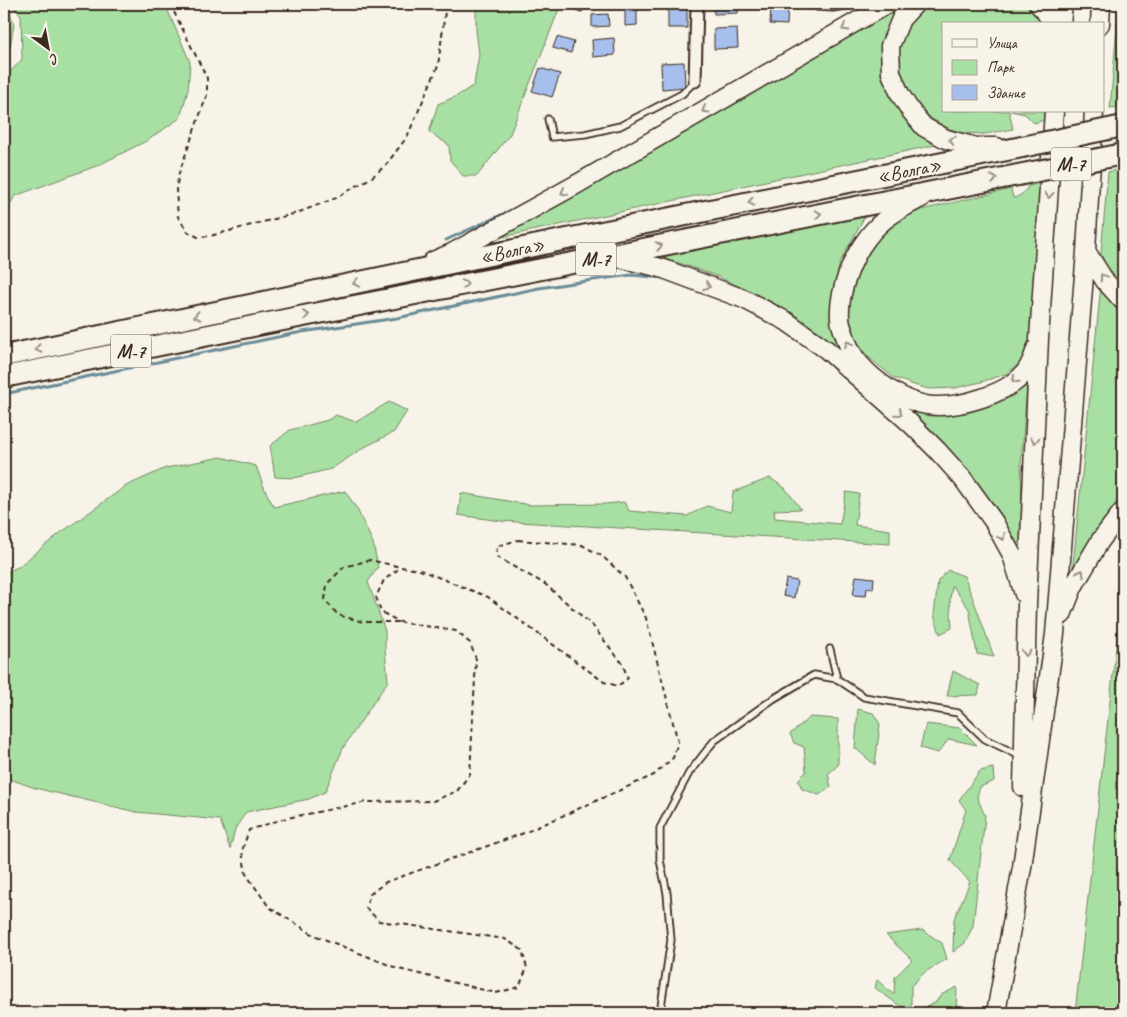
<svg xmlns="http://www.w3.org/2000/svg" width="1127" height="1017" font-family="Caveat,sans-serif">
  <rect width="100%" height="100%" fill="#f7f3e8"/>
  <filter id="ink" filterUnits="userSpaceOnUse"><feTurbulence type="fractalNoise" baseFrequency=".02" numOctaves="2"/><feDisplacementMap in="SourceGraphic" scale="10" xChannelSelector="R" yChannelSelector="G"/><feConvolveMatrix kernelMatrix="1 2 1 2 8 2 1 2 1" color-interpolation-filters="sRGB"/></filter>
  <g filter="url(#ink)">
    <path fill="#a8e0a4" stroke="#728561" d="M4,4H7L14,24L5,74L4,75Z
      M10,4H165L190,62L188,90L180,118L148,140L99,165L15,196L4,215V79L22,59L21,15Z
      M476,4H561L510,134L477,176H463L450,160L449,145L429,132L438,104L457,96L474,85L479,54L476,30Z
      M901,4H904L884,50L934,140L935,145L493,239Z
      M922,4H1033L1047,24H943V111H1009L1013,129L985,134L965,133L950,129L932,119L915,103L904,86L896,65L897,41L903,25Z
      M1119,4H1123V95L1120,99L1119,107L1110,108Z
      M1011,111H1046L1045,120L1034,123L1025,114Z
      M1121,169L1123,171V290L1107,271L1101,253L1108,172Z
      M1041,183L1032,336L1027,354L1019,364L1006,374L981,382L955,388L929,389L917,386L894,378L867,356L855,338L847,310L849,283L867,248L884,228L921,210L1011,189L1013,198C1021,196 1024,193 1028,186Z
      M866,214L840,262L834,289V316L845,354L818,331L768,300L719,277L679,263L656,257Z
      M1101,285L1123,308V501L1101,529L1072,575Z
      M1027,386L1021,464L1023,575L1004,529L891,397L996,401Z
      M389,402L407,411L394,432L363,448L331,469L294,478L275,477L270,446L290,430L328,420L336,415L356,422Z
      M221,457L256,466L265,490L274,507L345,491L357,509L373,543L378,567L368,582L385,631V650L388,681L343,748L325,792L309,799L246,812L235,829L230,849L220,820L136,812L35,788L4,777V573L18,567L59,534L126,486L166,468Z
      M770,478L785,488L801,509L774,510L775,518L840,524L846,492L859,494L855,525L890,530V544L501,521L458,515L461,493L531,505L605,504L624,502L629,511L687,516L707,506L731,512L733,492Z
      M948,570L964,576L975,604L994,657L977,654L969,609L952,585L950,599L952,628L940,634L934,615L938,581Z
      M1123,592V1013H1075L1122,594Z
      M953,671L980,685L978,695L947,696Z
      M858,709L873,713L880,724L875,765L855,748Z
      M810,717L838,719V765L828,774L831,787L819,795L802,789L798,780L806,772L804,747L794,743L790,734Z
      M926,724L960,728L977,745L949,739L938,753L920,748Z
      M993,768L994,781L980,787L977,797L985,816L973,926L965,943L953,952L954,919L970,882L950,860L966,810L959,800L980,771Z
      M922,930L942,943L947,959L925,972L911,986V1008L900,1006L875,988L877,980L894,995L895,977L912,960L886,935Z
      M957,987L956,1013L942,1010L941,1013H921L920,1009L935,1003L941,995Z"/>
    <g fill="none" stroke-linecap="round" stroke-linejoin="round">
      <path stroke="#698b97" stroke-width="3" d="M552,188L662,125
        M446,240L514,209
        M4,394L302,332L397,318L539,288L600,279L632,275L664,278"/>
    </g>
    <path fill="#a7bfec" stroke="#3b2a1e" d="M713,4H738V13L714,14Z
      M771,4L788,5L787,25L770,24Z
      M668,6H687V28H668Z
      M637,9V25L625,26V10Z
      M608,14L609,26L592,27V15Z
      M737,28L738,48L714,49V29Z
      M557,37L574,42L571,53L553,48Z
      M614,38L615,55L593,57L592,40Z
      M684,62L685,87L662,89L661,63Z
      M540,68L560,74L552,97L532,91Z
      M856,576L874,578L873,589L867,588L866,596L853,595Z
      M786,579L797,581L794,598L783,596Z"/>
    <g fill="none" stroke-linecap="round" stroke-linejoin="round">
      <g stroke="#3b2a1e" stroke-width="9">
        <path id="lane" d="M817,7L833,8L857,4
          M580,8L583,4
          M548,119L552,137L585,134L620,126L682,94L695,81
          M830,649L837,679L864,697L958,713L985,739L1020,756
          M660,1013L671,940L667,893L660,860V828L689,773L714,741L773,699L814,675L837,679"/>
      </g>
      <g stroke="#3b2a1e" stroke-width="15">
        <path id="street" d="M695,81L697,4"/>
      </g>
      <g stroke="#3b2a1e" stroke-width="21">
        <path id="primary" d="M915,4L901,19L890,46L891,73L900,94L910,110L924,127L946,139L976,147H997
          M1038,4L1044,10L1053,24
          M1061,24L1063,4
          M1100,24L1101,4
          M923,197C902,208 883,217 868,237C852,257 838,293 840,318C840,323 842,328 844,333C847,343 852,355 859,363C874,381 903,401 926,405C944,408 964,404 982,398C1000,392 1022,382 1030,364C1033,359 1034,354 1036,349
          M1086,251L1105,281L1123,301
          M611,256L661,268L744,299L786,321L827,350L910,423L937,450L963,479L994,522L1012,555L1024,594
          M433,261L452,253L579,183L887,4
          M1062,615L1073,587L1100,541L1123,511
          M1023,787L1027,604L1039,339L1054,111
          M996,1013L1022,867L1055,634L1086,251L1094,111"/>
      </g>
      <g stroke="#3b2a1e" stroke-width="24">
        <path id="highway" d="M4,356L567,239L1022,147
          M4,377L258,325L1018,175"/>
      </g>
      <path stroke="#3b2a1e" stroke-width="2" stroke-dasharray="5 4" stroke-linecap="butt" d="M170,4L207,78V95L179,173L176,190L178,217L188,232L198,237L210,236L297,213L336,198L372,177L385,166L407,137L438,66L446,4
        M518,540L582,545L602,556L625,577L646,618L678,742L673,758L654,775L524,833L386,882L369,895L366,908L379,921L505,939L522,950L527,968L519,987L496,993L399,969L314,935L269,907L246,874L242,851L249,830L283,819L366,802L433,801L457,791L470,774L476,659L470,643L456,631L400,622L381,612L376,597L384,580L401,567L420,570L488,597L604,682L618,686L628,678L622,663L592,625L545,584L514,567L496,556L497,546Z
        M398,622H363L338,615L325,600L327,584L344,567L370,560L401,567"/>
      <use href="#lane" stroke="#f7f3e8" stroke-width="5.5"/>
      <use href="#street" stroke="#f7f3e8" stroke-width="11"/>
      <use href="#primary" stroke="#f7f3e8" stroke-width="18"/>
      <use href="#highway" stroke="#f7f3e8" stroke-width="20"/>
      <g stroke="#3b2a1e" stroke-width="24" stroke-linecap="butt">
        <path id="highway-bridge" d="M1022,147L1123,126
          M1018,175L1123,154"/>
      </g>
      <use href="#highway-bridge" stroke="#f7f3e8" stroke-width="20"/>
    </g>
    <defs><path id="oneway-chevron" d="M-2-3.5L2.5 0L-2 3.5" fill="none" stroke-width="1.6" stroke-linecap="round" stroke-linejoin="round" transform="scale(1.25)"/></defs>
    <g stroke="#998e83">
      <use href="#oneway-chevron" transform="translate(845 28) rotate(150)"/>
      <use href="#oneway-chevron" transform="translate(705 110) rotate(150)"/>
      <use href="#oneway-chevron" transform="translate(952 140) rotate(-163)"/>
      <use href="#oneway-chevron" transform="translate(994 179) rotate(-11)"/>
      <use href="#oneway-chevron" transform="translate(564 192) rotate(151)"/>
      <use href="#oneway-chevron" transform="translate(1049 195) rotate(94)"/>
      <use href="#oneway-chevron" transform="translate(751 202) rotate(169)"/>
      <use href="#oneway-chevron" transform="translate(818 214) rotate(-11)"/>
      <use href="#oneway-chevron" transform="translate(659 246) rotate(-11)"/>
      <use href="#oneway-chevron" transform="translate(1103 277) rotate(-124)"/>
      <use href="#oneway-chevron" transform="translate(356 283) rotate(168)"/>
      <use href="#oneway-chevron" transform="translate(465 284) rotate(-11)"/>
      <use href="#oneway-chevron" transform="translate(707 286) rotate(21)"/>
      <use href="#oneway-chevron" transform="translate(306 315) rotate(-11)"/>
      <use href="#oneway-chevron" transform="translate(197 316) rotate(168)"/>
      <use href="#oneway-chevron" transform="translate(848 344) rotate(-115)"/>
      <use href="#oneway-chevron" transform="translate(38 349) rotate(168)"/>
      <use href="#oneway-chevron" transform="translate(1015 380) rotate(140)"/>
      <use href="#oneway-chevron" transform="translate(899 413) rotate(41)"/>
      <use href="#oneway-chevron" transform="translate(1035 440) rotate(93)"/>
      <use href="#oneway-chevron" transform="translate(1002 537) rotate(61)"/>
      <use href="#oneway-chevron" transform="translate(1081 573) rotate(-60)"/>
      <use href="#oneway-chevron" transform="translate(1026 653) rotate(91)"/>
    </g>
  </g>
  <g text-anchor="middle" stroke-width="5" stroke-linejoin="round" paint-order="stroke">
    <g fill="#f7f3e8" stroke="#73665b" stroke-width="1">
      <rect x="1051" y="147.5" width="40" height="33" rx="4"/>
      <rect x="576" y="242.5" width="40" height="33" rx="4"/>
      <rect x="111" y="334.5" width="40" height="33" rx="4"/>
    </g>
    <g font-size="19" font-weight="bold" fill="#3b2a1e">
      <text x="1071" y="171">М-7</text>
      <text x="596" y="266">М-7</text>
      <text x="131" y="358">М-7</text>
    </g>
    <g font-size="20" fill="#3b2a1e" stroke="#f7f3e8">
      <text transform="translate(909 170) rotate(-11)" y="7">«Волга»</text>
      <text transform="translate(512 250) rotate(-12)" y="7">«Волга»</text>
    </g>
  </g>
  <rect width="1127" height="1017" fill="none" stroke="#f7f3e8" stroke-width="20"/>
  <rect x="10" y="10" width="1107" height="997" fill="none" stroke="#3b2a1e" stroke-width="2" filter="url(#ink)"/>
  <rect x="942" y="22" width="162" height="90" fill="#f7f3e8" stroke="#aca397"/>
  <rect x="952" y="39" width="25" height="8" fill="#f7f3e8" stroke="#aca397"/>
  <text x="987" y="48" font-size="15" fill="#3b2a1e">Улица</text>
  <rect x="952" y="60" width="25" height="15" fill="#a8e0a4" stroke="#aca397"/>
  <text x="987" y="72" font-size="15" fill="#3b2a1e">Парк</text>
  <rect x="952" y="85" width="25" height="15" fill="#a7bfec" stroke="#aca397"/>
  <text x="987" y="98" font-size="15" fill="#3b2a1e">Здание</text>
  <g transform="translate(48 48) rotate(148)" stroke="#f7f3e8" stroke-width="4" paint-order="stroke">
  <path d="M0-4L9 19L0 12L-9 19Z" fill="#3b2a1e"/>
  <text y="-8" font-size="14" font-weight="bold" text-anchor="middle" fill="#3b2a1e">С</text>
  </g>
</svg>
